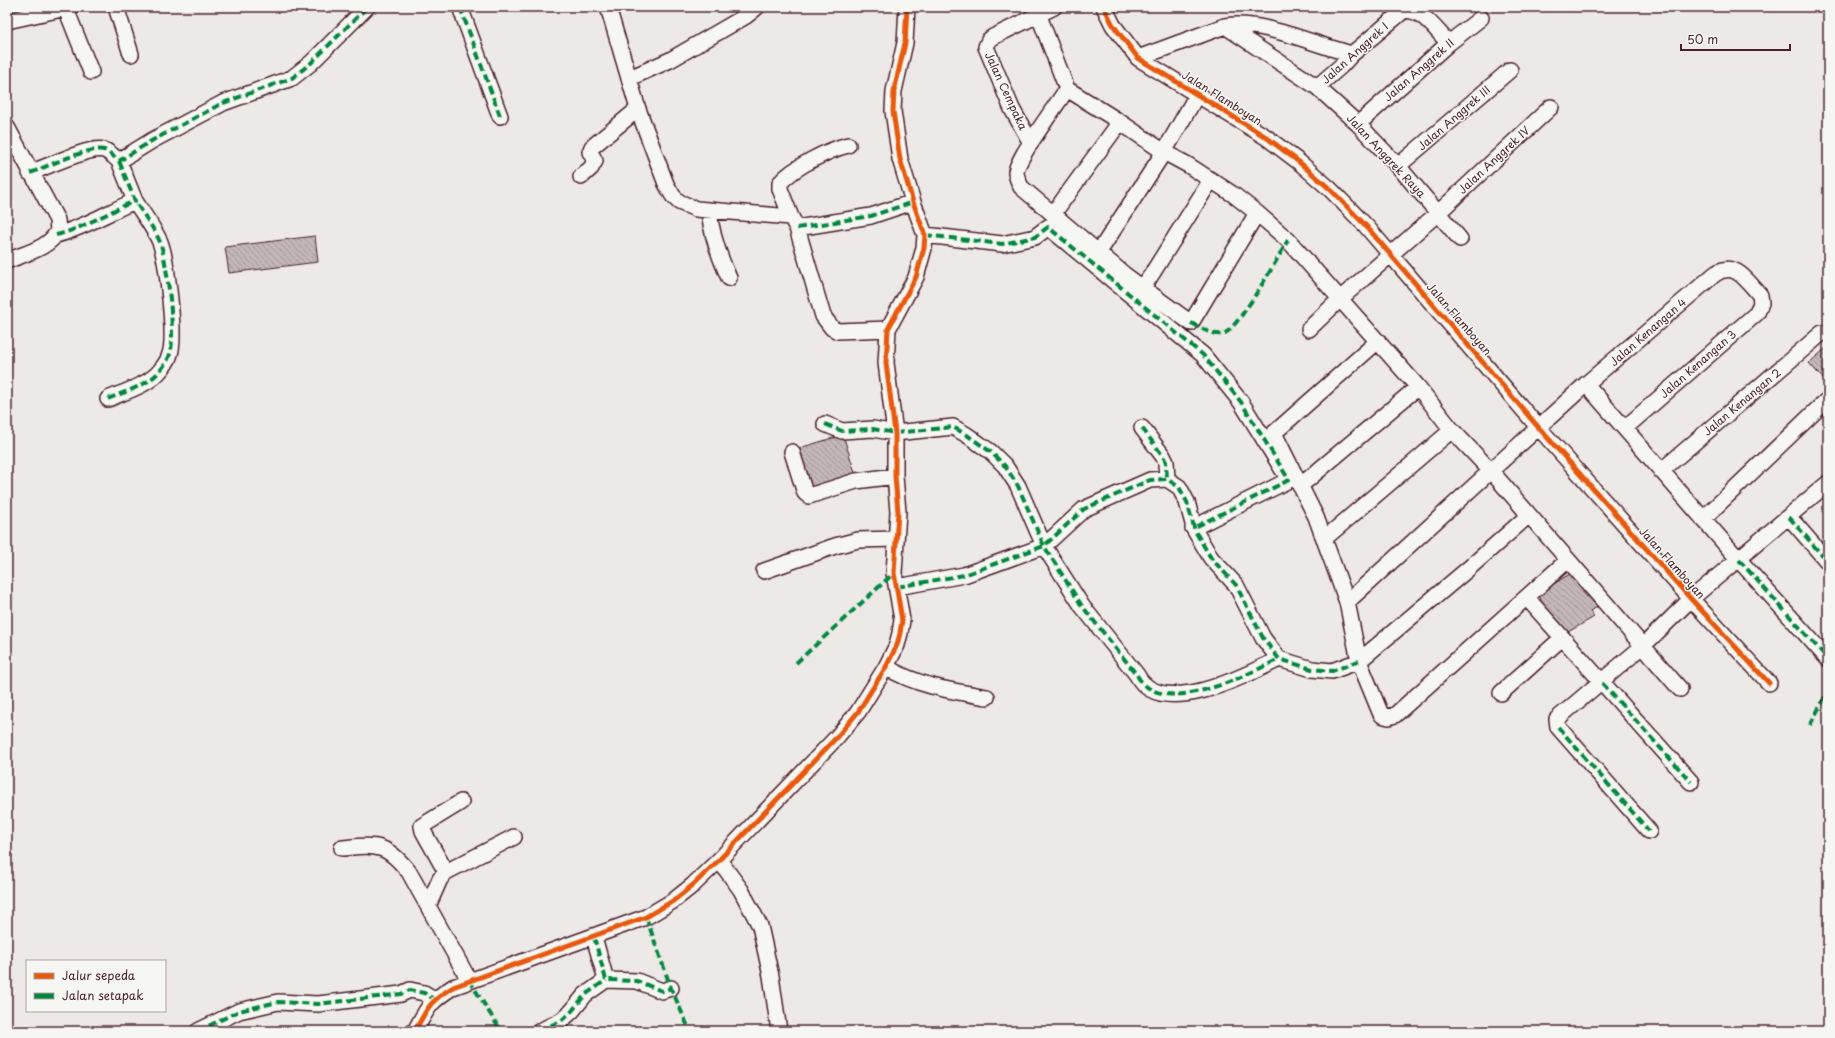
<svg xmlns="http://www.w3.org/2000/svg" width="1835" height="1038" font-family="'Playpen Sans',sans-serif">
  <defs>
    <pattern id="building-back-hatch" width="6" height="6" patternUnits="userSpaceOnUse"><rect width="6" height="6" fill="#c4b7b7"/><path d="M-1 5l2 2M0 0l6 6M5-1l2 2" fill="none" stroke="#a19495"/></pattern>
  </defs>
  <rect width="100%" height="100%" fill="#ece9e6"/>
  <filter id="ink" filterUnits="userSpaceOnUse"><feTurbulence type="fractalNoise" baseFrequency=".025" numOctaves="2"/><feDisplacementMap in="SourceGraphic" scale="8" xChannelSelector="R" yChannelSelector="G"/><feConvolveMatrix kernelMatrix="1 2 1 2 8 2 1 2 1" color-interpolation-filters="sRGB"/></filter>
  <g filter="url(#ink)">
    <path fill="url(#building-back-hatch)" stroke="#4a1f2b" d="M315,236L318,262L229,273L225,247Z
      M1825,349L1828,352V380L1826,382L1809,363Z
      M843,435L857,479L810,494L796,449Z
      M1571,573L1575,580L1578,578L1586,590L1583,592L1587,597L1590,596L1597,607L1590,611L1594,617L1568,632L1566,629L1559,634L1537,601L1541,599L1538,594Z"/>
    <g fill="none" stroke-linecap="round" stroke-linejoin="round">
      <g stroke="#4a1f2b" stroke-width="18">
        <path id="minor" d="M116,7L131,54
          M460,7L500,116
          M608,7L638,109L666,184L673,196L679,202L696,209L791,217L797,228L823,316L832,328L838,331L888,329
          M1104,7L1113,25L1138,58L1266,137L1299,162L1330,189L1366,226L1539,428L1691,599L1769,683
          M66,9L91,72
          M1039,16L1067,89L1120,122L1164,152L1188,165L1234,195L1257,213L1288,240L1418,387L1452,430L1491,471L1680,689
          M7,21L71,7
          M1225,26L1317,87L1358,124L1398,166L1460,239
          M1138,58L1225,26C1263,20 1314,45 1352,54
          M630,78L670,60L746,16L757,7
          M1317,87L1341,66L1352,54L1403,11C1422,7 1437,32 1449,43
          M1067,89C1058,103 1017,158 1016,172C1016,177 1019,182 1021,187L1125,275L1191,323L1257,213
          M1358,124L1449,43L1481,18
          M7,127L57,220L58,230C51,248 23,254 7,261
          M1031,143L1012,109L986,47L989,40L993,37L1054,7
          M1398,166L1510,70
          M30,173C46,167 90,146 104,150C110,152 114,157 119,161L153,140L223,103L292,78L311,63L367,7
          M581,177L591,168L595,161L590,152L592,147L638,109
          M709,210C711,234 719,256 729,278
          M1053,214L1120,122
          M791,217L780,189V183C794,167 828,150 848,145
          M797,228L871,216L913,202
          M56,235C84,228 108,212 135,201L119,161
          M925,235L1002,244L1035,237L1048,227L1203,355L1241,402L1289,480L1193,528
          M1099,252L1164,152L1198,93
          M1143,288L1211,180
          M1309,329L1340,299L1438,213L1551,107
          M1378,341L1274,433L1316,517L1324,539L1452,430
          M1586,384L1739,560L1828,659
          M108,399C124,392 145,386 157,374C162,369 168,361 170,354C176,336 167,260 160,242C154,228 143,214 135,201
          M825,424L842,431L873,429L895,433L953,427L967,435L991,452L1005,466L1018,486L1044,546L1082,606L1137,675C1160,720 1247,675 1279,659
          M1142,428L1163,456L1166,462L1167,479
          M792,452L805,493L809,496L856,481L895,476
          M1661,471L1822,333
          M1300,486L1418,387
          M1789,517L1828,562
          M1703,519L1826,401L1828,403
          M1324,539L1347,602L1586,384L1715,274C1735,260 1747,281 1760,295L1761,303L1757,313L1625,428
          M764,571L835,546L858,540L895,539
          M897,587L964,575L1044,546L1084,509L1150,480L1167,479L1179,487L1187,502L1195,531L1211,558L1236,585L1263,638L1279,659L1312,669L1332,671L1359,661L1380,712L1382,715L1389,717L1395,715L1568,560
          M1527,598L1691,782
          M1347,602L1359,661L1468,569L1529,515
          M886,667C917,686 952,691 987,697
          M1501,693L1562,638
          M1649,831L1558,727L1557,719L1643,646L1691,599L1828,483
          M342,848C377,845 386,843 409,872L469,980
          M719,860L741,890L760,926L771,976L779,1031
          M446,872L423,831L422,826L461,802
          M428,906L440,879L446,872L514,837
          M594,937L606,980L637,981L662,991L671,988
          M198,1031L239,1011L278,1002L318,1004L377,997L401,994L410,990L424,993L434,999
          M415,1031C428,1007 429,1002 453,987L646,917L673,901L693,885L719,860L836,738L858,712L886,667L897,645L900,633L902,620L894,573L898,512L895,476V433L886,363L888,329L916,277L924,248L925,235L913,202L900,159L893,111L894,91L905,43L907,7
          M540,1031L562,1020L572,1011L585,995L606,980"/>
      </g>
      <use href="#minor" stroke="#f6f6f2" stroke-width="15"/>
      <path stroke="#00873e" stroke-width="4" stroke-dasharray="8 4" stroke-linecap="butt" d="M460,7L500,116
        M30,173C46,167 90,146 104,150C110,152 114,157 119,161L153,140L223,103L292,78L311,63L367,7
        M797,228L871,216L913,202
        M56,235C84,228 108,212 135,201L119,161
        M925,235L1002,244L1035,237L1048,227L1203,355L1241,402L1289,480L1193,528
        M1191,323C1200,327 1213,336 1223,334C1237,331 1279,256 1288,240
        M108,399C124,392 145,386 157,374C162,369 168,361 170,354C176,336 167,260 160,242C154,228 143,214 135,201
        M825,424L842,431L873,429L895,433L953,427L967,435L991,452L1005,466L1018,486L1044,546L1082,606L1137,675C1160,720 1247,675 1279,659
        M1142,428L1163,456L1166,462L1167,479
        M1789,517L1828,562
        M1739,560L1828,659
        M897,587L964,575L1044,546L1084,509L1150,480L1167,479L1179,487L1187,502L1195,531L1211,558L1236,585L1263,638L1279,659L1312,669L1332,671L1359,661
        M796,663L894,573
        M1602,683L1691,782
        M1810,725L1828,691
        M1558,727L1649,831
        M646,917L671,988L690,1031
        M594,937L606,980L637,981L662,991L671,988
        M469,980L501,1031
        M198,1031L239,1011L278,1002L318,1004L377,997L401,994L410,990L424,993L434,999
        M540,1031L562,1020L572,1011L585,995L606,980"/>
      <g stroke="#f6f6f2" stroke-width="8">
        <path id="cycleway" d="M1104,7L1113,25L1138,58L1266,137L1299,162L1330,189L1366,226L1539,428L1691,599L1769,683
          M415,1031C428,1007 429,1002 453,987L646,917L673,901L693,885L719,860L836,738L858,712L886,667L897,645L900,633L902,620L894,573L898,512L895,476V433L886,363L888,329L916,277L924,248L925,235L913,202L900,159L893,111L894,91L905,43L907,7"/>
      </g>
      <use href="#cycleway" stroke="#e8590c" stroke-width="5"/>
    </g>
  </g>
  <g text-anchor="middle" stroke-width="3" stroke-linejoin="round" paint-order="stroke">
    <g font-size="11" fill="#4a1f2b" stroke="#f6f6f2">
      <text transform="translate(1355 53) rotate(-42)" y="4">Jalan Anggrek I</text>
      <text transform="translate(1419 70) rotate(-41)" y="4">Jalan Anggrek II</text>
      <text transform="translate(1006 91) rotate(65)" y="4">Jalan Cempaka</text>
      <text transform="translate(1222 98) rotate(32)" y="4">Jalan Flamboyan</text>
      <text transform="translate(1454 118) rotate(-41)" y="4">Jalan Anggrek III</text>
      <text transform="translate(1386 156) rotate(47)" y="4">Jalan Anggrek Raya</text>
      <text transform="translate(1494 160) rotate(-43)" y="4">Jalan Anggrek IV</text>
      <text transform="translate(1459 319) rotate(49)" y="4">Jalan Flamboyan</text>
      <text transform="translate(1648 332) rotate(-41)" y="4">Jalan Kenangan 4</text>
      <text transform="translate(1698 364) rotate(-41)" y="4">Jalan Kenangan 3</text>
      <text transform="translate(1742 402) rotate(-40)" y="4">Jalan Kenangan 2</text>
      <text transform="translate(1672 563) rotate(48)" y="4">Jalan Flamboyan</text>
    </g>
  </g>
  <rect width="1835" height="1038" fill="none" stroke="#f6f6f2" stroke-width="24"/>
  <rect x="12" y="12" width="1811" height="1014" fill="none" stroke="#4a1f2b" stroke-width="1.5" filter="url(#ink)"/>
  <rect x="26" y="960" width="140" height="52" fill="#f6f6f2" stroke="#b1a0a2"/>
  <rect x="34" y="973" width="20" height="6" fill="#e8590c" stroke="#b1a0a2"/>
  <text x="62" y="980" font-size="12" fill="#4a1f2b">Jalur sepeda</text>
  <rect x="34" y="993" width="20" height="6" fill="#00873e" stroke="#b1a0a2"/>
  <text x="62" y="1000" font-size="12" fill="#4a1f2b">Jalan setapak</text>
  <path d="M1681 44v6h109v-6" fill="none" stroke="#4a1f2b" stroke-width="2"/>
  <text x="1687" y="44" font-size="12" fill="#4a1f2b" stroke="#f6f6f2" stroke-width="3" paint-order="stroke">50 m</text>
</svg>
